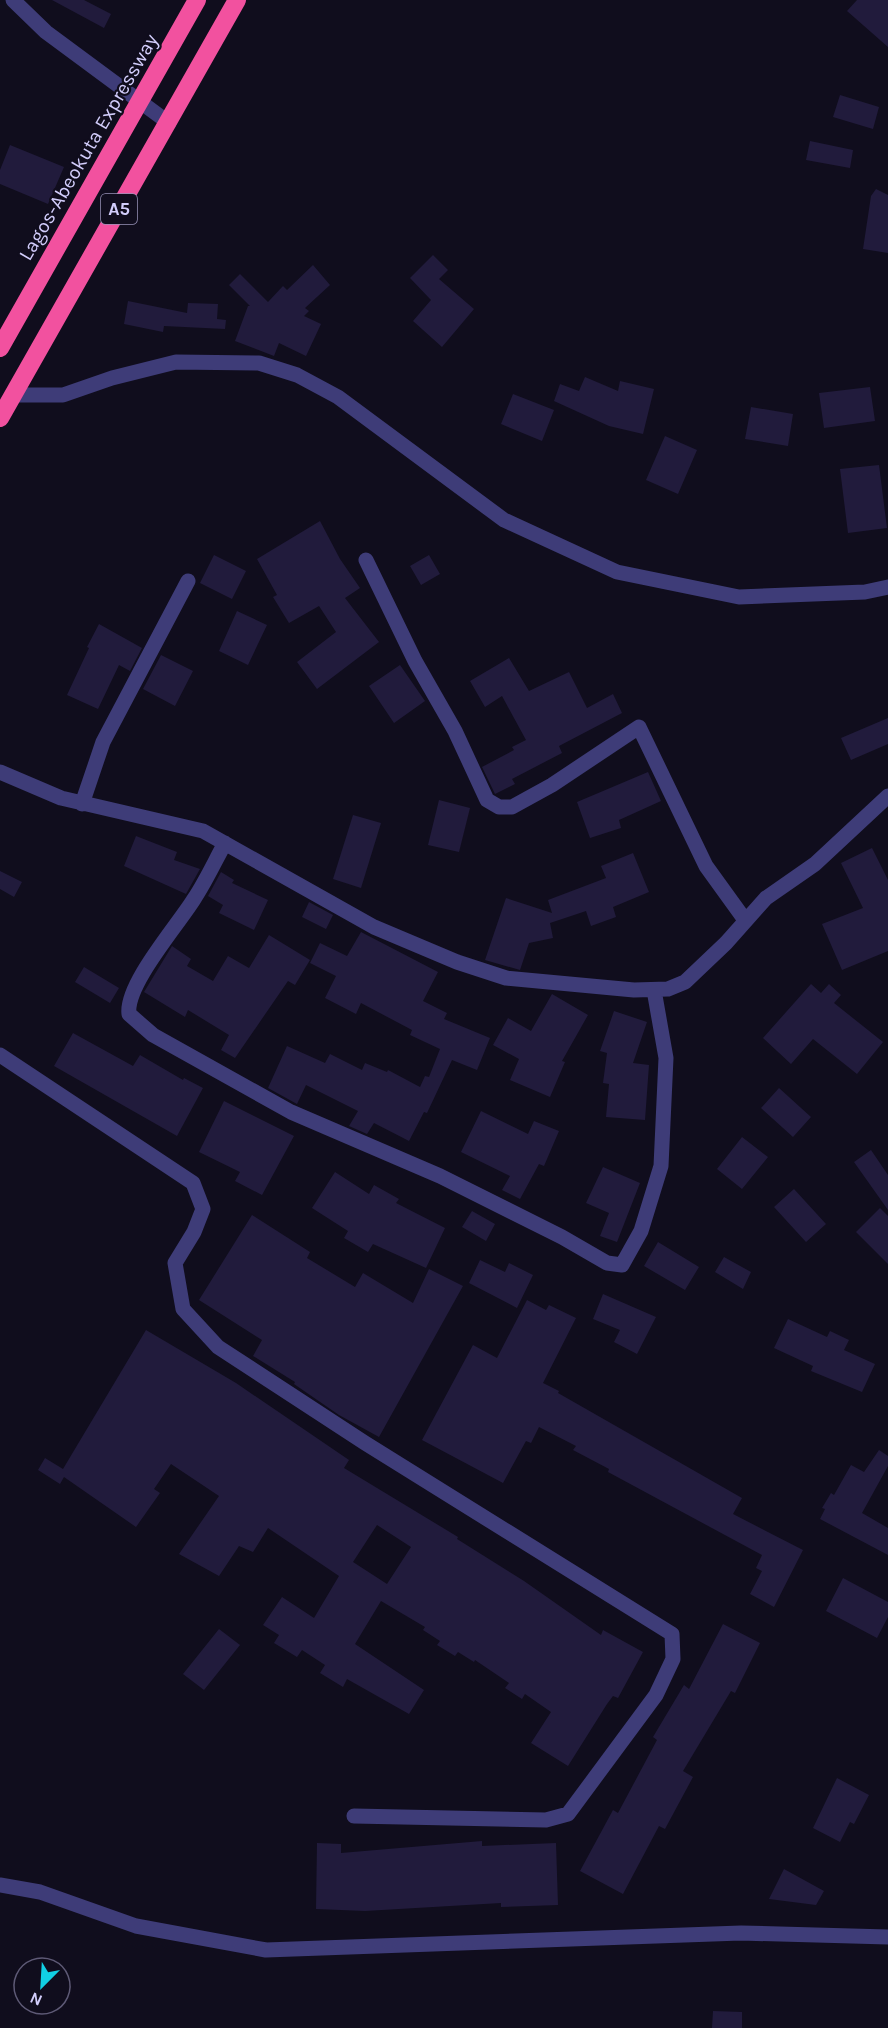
<svg xmlns="http://www.w3.org/2000/svg" width="888" height="2028" font-family="Karla,sans-serif">
  <rect width="100%" height="100%" fill="#100d1d"/>
  <path fill="#211b3c" fill-rule="evenodd" d="M52,0H84L111,14L104,28Z
    M857,0H888V47L847,11Z
    M840,95L879,107L873,129L833,117Z
    M810,141L853,150L850,168L806,160Z
    M10,145L64,167L48,204L0,184V170Z
    M876,189L888,195V253L863,249L871,196Z
    M433,255L448,270L439,279L474,309L442,347L413,321L431,300L410,278Z
    M313,265L330,285L305,308L309,311L304,316L321,324L306,356L279,343L274,356L235,341L248,306H250L229,285L240,274L268,302L283,286L287,290Z
    M128,301L187,313L188,303L218,304L217,319L226,320L225,329L164,326L163,332L124,324Z
    M585,377L618,391L620,381L654,389L643,434L609,426L554,401L560,384L579,391Z
    M870,387L875,421L824,428L819,393Z
    M513,394L554,410L542,441L501,424Z
    M751,407L793,414L788,446L745,439Z
    M665,436L697,450L678,494L646,480Z
    M879,465L887,528L848,533L840,469Z
    M320,521L340,559L360,588L345,598L379,642L317,689L297,662L336,632L319,606L289,623L273,597L277,595L257,559Z
    M214,555L246,571L232,599L200,583Z
    M429,555L440,574L421,585L410,566Z
    M237,611L267,625L248,665L219,651Z
    M99,624L142,648L130,671L119,665L98,709L67,695L89,648L87,647Z
    M161,655L193,671L175,706L143,689Z
    M509,658L529,691L569,672L587,708L613,694L622,713L559,746L562,753L512,779L515,784L495,794L482,767L514,750L512,747L526,740L502,696L485,707L470,681Z
    M400,665L425,701L394,723L369,686Z
    M888,718V744L851,760L841,738Z
    M648,772L661,801L619,820L621,828L590,838L577,802Z
    M439,800L470,808L459,852L428,845Z
    M353,815L381,823L361,888L333,879Z
    M136,836L177,852L174,860L200,869L186,894L124,866Z
    M872,848L888,880V951L842,970L822,924L863,908L841,863Z
    M633,853L649,892L613,907L616,917L591,926L586,911L550,923L553,938L529,943L520,970L485,960L506,898L552,913L548,900L606,878L601,866Z
    M0,871L22,882L14,897L0,889Z
    M221,872L234,880L232,883L268,900L254,930L219,913L223,905L208,896Z
    M309,902L333,915L326,929L302,917Z
    M361,932L438,972L423,1001L447,1013L444,1019L490,1038L477,1070L452,1060L427,1113L424,1112L409,1141L374,1123L367,1134L349,1126L358,1111L306,1085L297,1104L268,1088L287,1046L325,1063L330,1054L362,1070L365,1063L387,1072L388,1070L420,1087L425,1076L429,1077L440,1049L410,1035L412,1030L361,1003L356,1014L325,998L336,976L310,963L320,943L347,956Z
    M269,935L310,960L295,985L288,981L235,1058L221,1050L229,1035L188,1010L185,1017L144,992L172,946L191,959L187,966L213,981L228,956L249,968Z
    M84,967L119,988L110,1003L75,982Z
    M811,984L821,993L829,984L841,995L834,1003L883,1042L857,1074L813,1039L791,1064L763,1038Z
    M552,994L588,1015L562,1061L565,1062L550,1097L510,1080L519,1059L493,1045L508,1018L531,1031Z
    M614,1011L647,1022L633,1063L649,1065L645,1120L606,1117L609,1084L603,1083L607,1053L600,1051Z
    M73,1033L133,1066L140,1055L183,1080L184,1078L203,1088L177,1136L54,1066Z
    M779,1088L811,1117L793,1137L761,1108Z
    M224,1101L294,1136L262,1195L235,1181L240,1172L199,1152Z
    M481,1111L528,1134L534,1121L559,1131L544,1166L539,1164L520,1199L502,1190L510,1176L461,1152Z
    M742,1137L768,1157L742,1189L717,1169Z
    M871,1150L888,1175V1210L854,1162Z
    M603,1167L640,1183L617,1242L600,1236L609,1213L586,1203Z
    M335,1172L369,1194L374,1185L399,1199L396,1203L445,1228L426,1268L373,1244L368,1252L344,1238L348,1231L312,1208Z
    M794,1189L826,1224L806,1242L774,1207Z
    M880,1208L888,1216V1264L856,1232Z
    M472,1211L495,1224L486,1241L462,1227Z
    M252,1215L310,1252L307,1258L355,1287L363,1273L413,1303L429,1269L463,1286L379,1437L339,1415L294,1384L295,1382L253,1356L262,1340L199,1300Z
    M658,1242L699,1267L685,1290L644,1266Z
    M724,1257L751,1272L743,1289L715,1272Z
    M480,1260L505,1272L509,1263L533,1275L517,1308L469,1283Z
    M603,1294L656,1317L637,1354L614,1342L620,1330L593,1319Z
    M527,1300L546,1310L549,1305L576,1318L543,1383L559,1391L558,1393L742,1498L733,1514L803,1550L774,1607L750,1594L762,1571L756,1568L762,1555L608,1472L609,1469L573,1450L576,1446L539,1427L531,1443L526,1441L503,1483L422,1440L473,1345L497,1358Z
    M788,1319L827,1337L830,1331L849,1340L844,1350L875,1364L862,1392L811,1371L813,1366L774,1348Z
    M146,1330L236,1383L349,1460L344,1468L458,1537L457,1539L524,1581L601,1635L603,1630L643,1652L618,1698L613,1696L607,1704L568,1766L531,1743L551,1712L525,1694L522,1699L505,1688L509,1683L475,1660L474,1662L458,1652L455,1656L437,1645L440,1641L423,1630L425,1627L381,1601L355,1644L424,1690L409,1714L347,1679L343,1687L320,1673L325,1665L302,1650L297,1657L274,1643L279,1635L263,1625L282,1597L314,1618L339,1576L268,1528L253,1552L239,1546L219,1576L179,1554L219,1496L171,1464L154,1489L160,1493L136,1527L64,1477L60,1484L38,1470L45,1458L63,1469ZM377,1525L411,1547L387,1584L353,1562Z
    M879,1450L888,1456V1466L862,1513L888,1528V1555L820,1519L825,1509L822,1508L831,1493L834,1495L851,1465L864,1472Z
    M843,1578L888,1602V1617L877,1638L826,1611Z
    M723,1624L760,1643L735,1693L731,1691L683,1771L693,1777L665,1829L659,1826L623,1894L580,1871L613,1810L618,1813L657,1740L653,1737L684,1685L689,1689Z
    M219,1629L240,1645L204,1690L183,1674Z
    M837,1778L869,1795L854,1824L850,1822L840,1842L813,1828Z
    M482,1841V1846L556,1843L558,1905L501,1907V1903L365,1911L316,1909L317,1843L341,1844V1853Z
    M784,1869L824,1891L816,1905L769,1899Z
    M713,2011L742,2012V2028H712Z"/>
  <g fill="none" stroke-linecap="round" stroke-linejoin="round">
    <path stroke="#3e3c78" stroke-width="15" d="M13,0L46,32L169,123
      M13,395H63L112,378L176,362L259,363L297,375L338,397L504,520L617,572L739,597L865,592L888,587
      M366,560L415,661L455,731L487,800L499,807H512L552,785L639,727L706,866L745,920
      M0,772L61,798L203,831L374,927L457,962L506,978L634,990L668,989L685,982L726,943L766,898L815,864L888,796
      M82,804L103,742L188,581
      M225,843C215,861 206,881 194,899C178,925 125,985 129,1014L153,1035L291,1112L440,1176L562,1237L607,1263L622,1265L641,1231L661,1166L666,1058L654,990
      M0,1055L193,1183L203,1209L194,1232L175,1263L183,1309L218,1347L365,1443L672,1634L673,1659L656,1695L568,1814L546,1820L354,1816
      M0,1885L40,1892L136,1926L266,1950L741,1933L888,1937"/>
    <path stroke="#f2519f" stroke-width="18" d="M0,348L197,0
      M0,418L237,0"/>
  </g>
  <g text-anchor="middle" stroke-width="4.5" stroke-linejoin="round" paint-order="stroke">
    <rect fill="#100d1d" stroke="#9893b8" stroke-width="1.5" x="101" y="194" width="36" height="30" rx="4.5"/>
    <g font-size="18" font-weight="bold" fill="#d2cdfb">
      <text x="119" y="215">A5</text>
    </g>
    <g font-size="20" fill="#d2cdfb" stroke="#100d1d">
      <text transform="translate(88 147) rotate(-60)" y="7">Lagos-Abeokuta Expressway</text>
    </g>
  </g>
  <g transform="translate(42 1986) rotate(204)"><circle r="28" fill="#100d1d" stroke="#5e5a76" stroke-width="1.5"/>
  <path d="M0-4.5L10 22L0 15L-10 22Z" fill="#11cfe3"/>
  <text y="-9" font-size="16" font-weight="bold" text-anchor="middle" fill="#d2cdfb">N</text>
  </g>
</svg>
